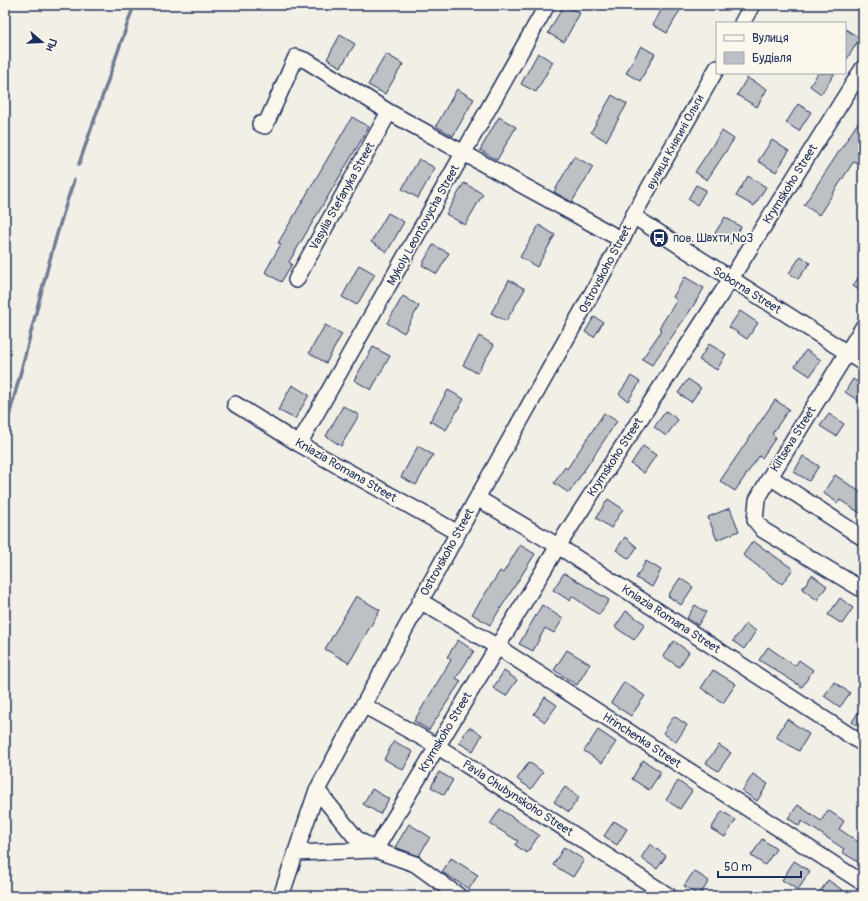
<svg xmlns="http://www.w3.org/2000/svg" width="868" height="901" font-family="Pangolin,sans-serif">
  <rect width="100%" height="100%" fill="#f2efe6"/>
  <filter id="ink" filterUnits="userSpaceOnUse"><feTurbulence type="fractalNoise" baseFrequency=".025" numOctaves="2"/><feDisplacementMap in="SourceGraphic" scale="8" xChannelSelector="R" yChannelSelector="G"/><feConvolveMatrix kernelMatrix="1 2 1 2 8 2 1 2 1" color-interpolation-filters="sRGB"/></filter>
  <g filter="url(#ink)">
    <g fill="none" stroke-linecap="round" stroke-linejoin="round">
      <path stroke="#707b93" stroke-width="3.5" d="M79,164L134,5
        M5,430C29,347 46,262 74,180"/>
    </g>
    <path fill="#bdc0c4" stroke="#1b2f5e" d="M564,5L580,13L564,42L548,33Z
      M664,5H683L667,33L653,25Z
      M845,29L860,38L845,62Z
      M340,35L355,44L341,67L327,59Z
      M641,46L655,54L640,81L626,73Z
      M538,53L553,62L536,92L521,84Z
      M386,54L403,64L385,94L368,85Z
      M818,73H835L821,94L810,86Z
      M747,78L767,89L757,107L737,95Z
      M457,89L474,99L453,136L436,126Z
      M612,95L627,104L606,141L591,132Z
      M798,104L811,112L799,131L786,123Z
      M863,115V154L857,163L854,161L819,215L804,205Z
      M352,117L369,127L289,262L292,264L281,282L265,272L281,244L278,243Z
      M499,117L516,127L497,160L480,150Z
      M722,131L734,139L707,180L695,172Z
      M772,140L789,151L776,172L758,161Z
      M574,156L593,167L572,202L554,192Z
      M419,159L435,168L418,198L402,189Z
      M748,176L766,187L754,206L736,196Z
      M464,183L483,194L465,225L446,214Z
      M696,185L706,190L697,205L688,199Z
      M388,213L404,222L387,252L371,242Z
      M725,217L741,227L731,244L715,233Z
      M539,225L555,235L537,267L520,257Z
      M433,245L449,253L437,274L422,265Z
      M801,256L810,263L798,279L789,273Z
      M359,265L375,274L357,305L342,297Z
      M863,270V293L853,286Z
      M685,277L704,288L692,308L652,365L642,359L662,330L659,328L677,300L673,297Z
      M509,280L525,289L506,321L491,313Z
      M403,296L419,306L404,333L387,323Z
      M740,311L758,323L747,339L729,327Z
      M594,317L603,322L594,337L585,332Z
      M325,325L342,334L326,363L309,353Z
      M479,336L494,345L477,373L463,365Z
      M709,344L726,354L717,370L699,360Z
      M373,347L390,356L371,390L354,380Z
      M806,350L821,360L810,376L795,366Z
      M631,376L640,382L628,401L619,394Z
      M688,379L701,388L691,402L678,393Z
      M853,379L863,386V404L845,392Z
      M292,385L309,395L295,419L278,410Z
      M448,390L464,399L446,430L430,421Z
      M775,400L789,409L772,434L776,437L762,458L759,456L735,491L720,481Z
      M343,406L359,415L341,446L326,436Z
      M666,411L678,420L666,436L654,427Z
      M604,413L617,421L569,493L554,483L565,467L567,469Z
      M829,414L844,424L836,436L820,426Z
      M418,446L433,455L416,485L401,477Z
      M643,446L656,455L644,473L631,464Z
      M803,456L819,466L809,481L794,472Z
      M835,475L863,494V515L840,500L838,503L823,493Z
      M608,499L623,509L611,528L596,518Z
      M730,508L739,531L717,540L708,517Z
      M625,537L637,547L629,559L616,550Z
      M753,541L793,569L782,584L743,555Z
      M520,545L535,554L490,625L472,614L500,571L503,573Z
      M646,561L661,570L652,587L636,578Z
      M564,573L609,600L599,615L572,596L570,601L553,590Z
      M812,575L827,586L817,600L802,589Z
      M680,578L693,587L681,605L668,596Z
      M356,596L380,610L349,663L325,649Z
      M840,598L853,608L842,624L828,615Z
      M542,605L563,619L554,633L545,628L533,651L519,644Z
      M695,605L706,612L698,625L687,618Z
      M626,611L645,624L634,640L615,627Z
      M746,624L756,631L744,649L733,641Z
      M458,640L474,651L456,678L461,681L429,730L414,721L451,660L447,657Z
      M674,641L689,652L679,667L663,656Z
      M768,647L795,666L799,660L813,670L802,687L759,660Z
      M567,650L590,664L577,685L554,670Z
      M713,670L736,684L723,703L701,688Z
      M504,671L517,680L506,696L493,688Z
      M624,682L645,696L631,716L611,703Z
      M834,682L850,693L840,707L824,696Z
      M545,697L557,705L545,722L534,714Z
      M863,705V730L852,722Z
      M674,716L687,725L676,742L663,733Z
      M787,719L809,734L799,751L776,737Z
      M469,727L482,735L473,751L459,743Z
      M598,730L616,742L602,763L584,751Z
      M394,741L413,752L403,770L384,759Z
      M719,745L731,753L718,771L706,763Z
      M643,760L661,772L649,790L632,779Z
      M529,762L543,772L531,789L517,779Z
      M439,772L453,780L444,795L431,787Z
      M753,774L768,784L757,801L742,791Z
      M678,781L692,791L680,809L666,800Z
      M565,787L579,797L569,812L554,802Z
      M372,789L389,799L380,814L363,804Z
      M798,805L821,821L828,810L844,821L839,829L863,845V855L858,862L842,852L844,849L802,821L799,826L788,818Z
      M500,809L539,835L527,853L515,845L518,841L490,824Z
      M722,811L736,820L725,837L711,829Z
      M614,821L627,829L617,845L604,836Z
      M409,824L430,837L419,856L395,847Z
      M762,839L776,849L765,865L751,856Z
      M650,844L666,856L657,869L641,858Z
      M564,847L584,860L573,877L553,865Z
      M451,858L478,875L469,889L442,872Z
      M794,861L810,871L798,890L782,880Z
      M694,871L709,881L699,896L684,886Z
      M828,880L851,896H817Z"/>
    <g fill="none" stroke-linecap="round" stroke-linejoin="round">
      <g stroke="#1b2f5e" stroke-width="18">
        <path id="minor" d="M742,23L752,5
          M260,124L265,126L296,57L307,61L389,112L622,240
          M633,216L863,363
          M296,280L389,112
          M863,327L770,477L863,538
          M235,404L299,444L458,533
          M299,444L547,5
          M770,477L757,500L755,520L763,530L863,590
          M477,498L558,546L863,744
          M420,601L496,646L863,883
          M363,705L437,746L669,896
          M317,790L356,838L375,850L415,864L459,896
          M375,850L558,546L730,280L863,68
          M295,853L375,850
          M281,896L317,790L477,498L622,240L633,216L717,68"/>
      </g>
      <use href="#minor" stroke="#fbf7ec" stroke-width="15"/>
    </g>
  </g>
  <defs>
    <g id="bus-disc" transform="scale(1)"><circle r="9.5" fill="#1b2f5e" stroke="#fbf7ec"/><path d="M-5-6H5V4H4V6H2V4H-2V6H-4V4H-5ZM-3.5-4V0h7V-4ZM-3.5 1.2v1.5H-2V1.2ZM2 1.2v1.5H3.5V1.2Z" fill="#fff"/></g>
  </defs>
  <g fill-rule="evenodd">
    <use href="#bus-disc" x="659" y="238"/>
  </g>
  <g text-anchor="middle" stroke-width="3.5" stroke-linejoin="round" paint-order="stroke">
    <g font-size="12" fill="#1b2f5e" stroke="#fbf7ec">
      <text transform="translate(675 142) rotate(-61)" y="4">вулиця Княгині Ольги</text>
      <text transform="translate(790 184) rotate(-58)" y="4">Krymskoho Street</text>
      <text transform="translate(342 196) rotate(-61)" y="4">Vasylia Stefanyka Street</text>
      <text transform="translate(423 225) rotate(-61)" y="4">Mykoly Leontovycha Street</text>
      <text transform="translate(605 269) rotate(-62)" y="4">Ostrovskoho Street</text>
      <text transform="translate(747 290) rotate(32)" y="4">Soborna Street</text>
      <text transform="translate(793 439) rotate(-58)" y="4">Kiltseva Street</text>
      <text transform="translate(615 457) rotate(-57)" y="4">Krymskoho Street</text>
      <text transform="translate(346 470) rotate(30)" y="4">Kniazia Romana Street</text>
      <text transform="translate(447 552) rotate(-61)" y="4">Ostrovskoho Street</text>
      <text transform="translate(671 619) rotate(33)" y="4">Kniazia Romana Street</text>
      <text transform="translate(445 732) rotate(-59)" y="4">Krymskoho Street</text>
      <text transform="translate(642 740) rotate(33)" y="4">Hrinchenka Street</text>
      <text transform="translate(518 798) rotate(33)" y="4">Pavla Chubynskoho Street</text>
    </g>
    <g font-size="12" fill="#1b2f5e" stroke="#fbf7ec" text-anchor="start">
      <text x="673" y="242">пов. Шахти №3</text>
    </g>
  </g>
  <rect width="868" height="901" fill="none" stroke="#fbf7ec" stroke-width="20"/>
  <rect x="10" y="10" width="848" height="881" fill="none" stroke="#1b2f5e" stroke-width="1.5" filter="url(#ink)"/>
  <rect x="716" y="22" width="130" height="52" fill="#fbf7ec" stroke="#a1a7b3"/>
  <rect x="724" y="35" width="20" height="6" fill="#fbf7ec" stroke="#a1a7b3"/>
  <text x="752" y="42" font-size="12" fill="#1b2f5e">Вулиця</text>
  <rect x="724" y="52" width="20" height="12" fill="#bdc0c4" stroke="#a1a7b3"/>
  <text x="752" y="62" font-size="12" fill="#1b2f5e">Будівля</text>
  <g transform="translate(42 42) rotate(109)" stroke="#fbf7ec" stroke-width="3" paint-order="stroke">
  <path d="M0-3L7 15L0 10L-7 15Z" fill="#1b2f5e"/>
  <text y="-6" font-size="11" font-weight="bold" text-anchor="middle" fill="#1b2f5e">Пн</text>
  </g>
  <path d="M718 871v6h83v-6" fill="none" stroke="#1b2f5e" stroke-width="2"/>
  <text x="724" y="871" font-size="12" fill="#1b2f5e" stroke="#fbf7ec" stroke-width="3" paint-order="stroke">50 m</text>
</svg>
